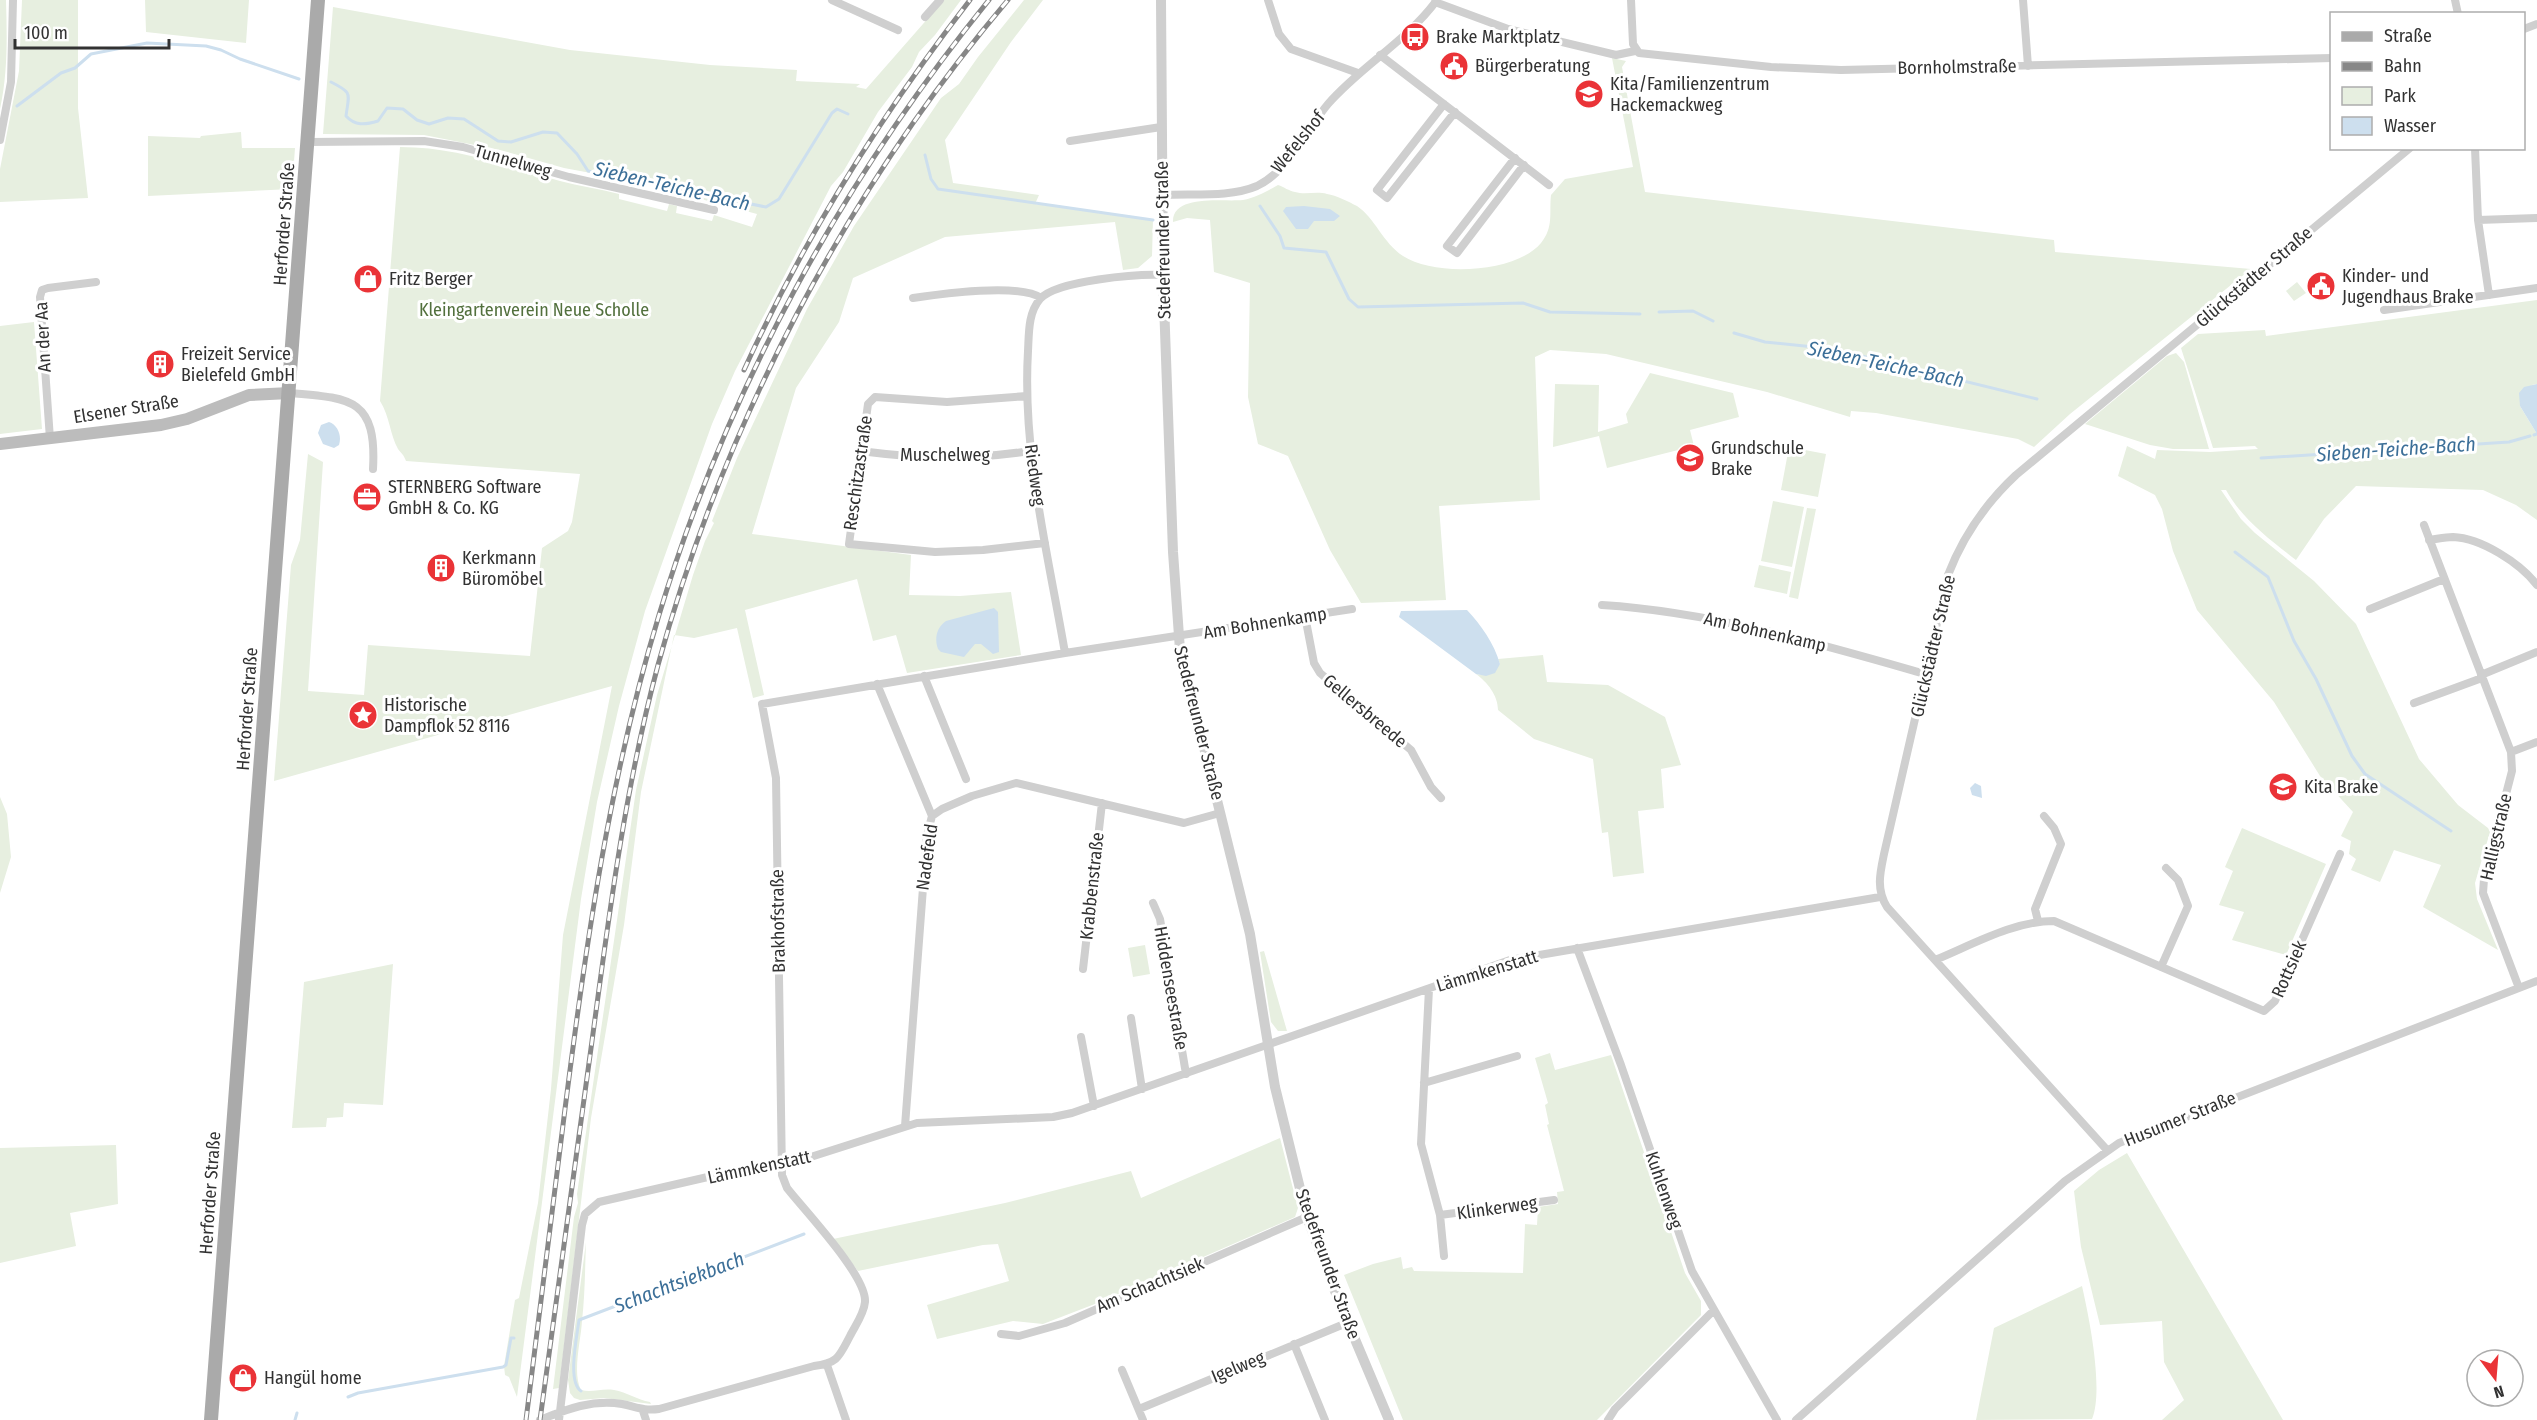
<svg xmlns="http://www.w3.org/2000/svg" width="2537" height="1420" font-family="'Fira Sans Condensed',sans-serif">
  <rect width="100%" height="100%" fill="#fff"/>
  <path fill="#e7efe0" d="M0,0H6C7,36 8,73 0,109Z
    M22,0H78V108L88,198L0,202V169L19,71Z
    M145,0H249L246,43L146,32Z
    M944,0H961L935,35L919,52L912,67L878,112L843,172L831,186L735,371L712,424L645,611L619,706L597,802L581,899L517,1397L509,1377L505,1375L504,1366L515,1300L519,1298L538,1203L551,1089L563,935L612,686L274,781L291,565L300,540L308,454L323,462L308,691L364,695L368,645L530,656L542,548L568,531L572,522L580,474L406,461C404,455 401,453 398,449C390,435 390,417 380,401L400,147C458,147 505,166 560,181C579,186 600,189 619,194V199L667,211L669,204L677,206L676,213L712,221L714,215L752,227L757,214L671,191V188L564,168L500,150L424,135L323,134L333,7L570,50L710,65L797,70L796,81L860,84L856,87L866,89Z
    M1024,0H1043L1011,42L945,140L953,183L1039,195L1035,204L1153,220L1152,256L1138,268L1123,270L1115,222L945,237L853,278L839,322L796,388L752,534L911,555L909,595L960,596L1011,592L1021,655L907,673L896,635L873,641L857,579L745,610L764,695L753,698L737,628L694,638L674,635L641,792L624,925L591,1118L559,1388L553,1389L574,1217L578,1203L577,1194L636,790L657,695L693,575L705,541L714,523L712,521L737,458L807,309L854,226L941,98L959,84L978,57Z
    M1612,58L1626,61L1622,67L1645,192L2054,240L2055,252L2251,269L2070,414L2034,447L2018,439L1876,413L1851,411L1850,417L1767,392L1606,354L1550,350L1535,357L1540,500L1439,506L1446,600L1361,603L1330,550L1288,456L1258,444L1248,397L1250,283L1214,272L1210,220L1187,218L1173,222C1172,194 1223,202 1243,200C1256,198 1267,191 1278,185C1284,187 1289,191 1295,192C1305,195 1317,191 1327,194C1336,195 1349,202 1357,206C1375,218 1383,243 1403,256C1435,277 1516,273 1541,243C1554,227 1549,213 1551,195L1565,179L1633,167Z
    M241,132L242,148H295L292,189L148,196V136L200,138L201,136Z
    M2297,282L2306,293L2294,301L2286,291Z
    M2537,300V384L2532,385L2520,406L2537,434V520L2516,505L2483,490L2356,486L2324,519L2296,560C2269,539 2242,519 2226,490H2221L2241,519L2255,533L2314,581L2356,624L2419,759L2458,805L2488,828L2490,832L2475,883L2477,899L2498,950L2423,907L2441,865L2394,850L2380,882L2351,870L2356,859L2349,854L2351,841L2341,836L2353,812L2320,776L2274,702L2197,610L2173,551L2162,509L2155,495L2118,476L2127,446L2155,459L2157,450L2210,452L2258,449L2255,446L2213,448L2181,348L2198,334L2265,330L2266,336Z
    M34,322L42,429L0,434V326Z
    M2176,353L2184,362L2209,449H2173L2150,445L2085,424L2167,356Z
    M1650,373L1733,393L1739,417L1690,430L1694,446L1607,468L1599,436L1553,447L1555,384L1599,385L1598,432L1628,423L1626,414Z
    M1789,447L1826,454L1818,497L1781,490Z
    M1773,501L1804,507L1792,567L1761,561Z
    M1807,508L1816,509L1798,599L1789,597Z
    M1759,565L1791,572L1787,594L1754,587Z
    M1543,655L1547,682L1608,685L1665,717L1681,765L1661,769L1664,808L1638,811L1644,873L1613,877L1608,832L1602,833L1593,759L1534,739L1498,710C1498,695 1487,682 1476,674L1482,675L1500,664L1498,659Z
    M0,797L7,814L11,857L0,893Z
    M2242,828L2326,864L2286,955L2232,940L2244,912L2219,905L2233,871L2225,867Z
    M1145,945L1150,974L1133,977L1128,948Z
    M1264,951L1287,1031H1278L1271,1022L1260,952Z
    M393,964L383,1105L344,1103L343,1117L327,1118L326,1127L292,1128L304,982Z
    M1550,1053L1555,1070L1611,1055L1685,1273L1701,1301V1315L1597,1420H1403L1344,1275L1373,1264L1401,1257L1403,1269L1412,1267L1414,1271L1523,1273L1525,1224L1537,1225L1538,1207L1558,1204L1557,1192L1564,1191L1547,1125L1549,1124L1545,1105L1548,1103L1535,1058Z
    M1280,1138L1298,1208L1295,1217L1100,1302L1043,1324L1013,1321L937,1339L927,1305L1009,1281L998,1244L983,1245L858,1271L833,1239L1005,1203L1131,1171L1141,1198Z
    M116,1145L118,1204L70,1213L76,1246L0,1263V1148Z
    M2127,1153L2283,1420H2162L2184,1400L2164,1362L2162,1321L2100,1325L2081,1247L2074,1191L2099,1170Z
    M586,1242C585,1268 585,1295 582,1321C581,1340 572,1373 581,1390C592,1393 602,1388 614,1390C627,1392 637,1400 650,1402L651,1404L604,1398L580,1400L574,1398L570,1393L568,1380Z
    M2082,1286C2089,1317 2104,1390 2092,1419L1976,1420L1994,1328Z"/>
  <path fill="#cddfee" d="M1304,206L1330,209L1340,216L1334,221H1314L1308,229H1296L1283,211L1286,207Z
    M2537,384V434L2520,406L2519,393L2524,387Z
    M329,422C338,425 342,436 339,445L334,448L323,444L318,433L321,425Z
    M994,608L998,612L999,652L993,654L981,644H975L964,657L941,652L938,649C934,638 937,627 946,621Z
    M1467,610C1481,625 1494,643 1500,664L1495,673L1486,676L1476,674L1399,617L1401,611Z
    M1975,783L1981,786L1982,798L1972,795L1970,788Z"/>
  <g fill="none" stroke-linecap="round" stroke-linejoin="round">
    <path stroke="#cddfee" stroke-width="3" d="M331,82C353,93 349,93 346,116C355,126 365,125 378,121L387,108L403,109L417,120L429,124L448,118L464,119L498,141L511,142L543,132L557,133L577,154L588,171L766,207L779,199L832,113L837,109L848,114
      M17,106L61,73L75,68L91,54L147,43L206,46L221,50L240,59L299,79
      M925,155L931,179L938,189L1153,220
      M1260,206L1280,236L1284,248L1326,252L1349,299L1358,307L1523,303L1550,312L1640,314
      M1659,312L1693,311L1713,321
      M1734,333L1765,342L1833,349L2037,399
      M2534,435L2537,434
      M2261,458L2509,442L2530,436
      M2235,552L2268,577L2294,641L2316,679L2352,756L2365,774L2451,831
      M581,1391C567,1382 577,1336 579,1320L804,1234
      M348,1397L358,1393L503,1367L506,1365L511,1338H514
      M295,1420L297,1413"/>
    <path stroke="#cfcfcf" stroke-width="8" d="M832,0L898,30
      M1268,0L1279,34L1291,49L1358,73
      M1631,0L1633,44L1639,53L1771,67L1841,70L2332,58
      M2023,0L2028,66
      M2455,0L2458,14
      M1435,2L1508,29L1616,55L1635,51
      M925,17L940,0
      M2524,29L2537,24
      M1380,55L1549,185
      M1444,104L1377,190L1387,198L1455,112
      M0,140L11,82L13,0
      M1070,141L1161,127
      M308,142L424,141L463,147L569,177L714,210
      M2475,148L2478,220L2489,295
      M1515,158L1447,246L1457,253L1524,165
      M1162,195C1191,193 1229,198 1257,186C1289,171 1306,130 1328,104C1361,66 1407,41 1437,0
      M2478,220L2537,218
      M913,298C940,294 1020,283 1041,298
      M2384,310L2537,288
      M290,393C350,398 377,398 373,469
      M1027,396L947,402L875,397L868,404L849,544L935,552L983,550L1045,543
      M50,439L40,297L42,290L48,288L96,282
      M860,451C922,459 969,460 1030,451
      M2424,525L2511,752L2512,771L2484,879L2483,893L2519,988
      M2429,540C2437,539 2445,537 2453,537C2481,538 2520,563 2537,585
      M1602,605C1712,612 1820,644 1925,674
      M2370,609L2444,579
      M1305,616L1314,663L1320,673L1411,750L1431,787L1441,798
      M1065,653C1048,553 1022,453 1028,351C1029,333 1028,313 1040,299C1057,280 1138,274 1163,275
      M2481,675L2537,652
      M924,676L966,779
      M877,684L932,816
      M2414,703L2482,678
      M2511,752L2537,742
      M1153,903L1160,919L1186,1074
      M2038,921L2035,909L2061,844L2054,828L2044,816
      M1577,948L1621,1065L1692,1271L1777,1420
      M1935,960C1972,945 2013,921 2054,921L2264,1011L2275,1001L2340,854
      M2161,967L2188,906L2178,880L2166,868
      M1083,969L1102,803
      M1429,989L1421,1144L1440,1215L1444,1256
      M1131,1018L1142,1089
      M1081,1037L1094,1106
      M1424,1083L1517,1056
      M905,1126L927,835L932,816L942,809L972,796L1016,783L1184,823L1220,813
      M2107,1150L1887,907C1876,889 1880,873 1884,854L1948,575C1963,536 1986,503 2016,475L2410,148
      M1440,1215L1554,1200
      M1001,1334L1019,1336L1065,1323L1307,1217
      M1294,1344L1325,1420
      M827,1365L846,1420
      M1122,1370L1143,1420
      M1139,1409L1349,1322
      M643,1411L646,1420
      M540,1420C567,1409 593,1399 622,1404C637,1407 643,1411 659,1409L814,1366C838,1363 839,1357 850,1336C855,1326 864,1314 865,1302C867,1276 805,1211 787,1188L782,1175L776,778L762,704L1065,653L1352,609
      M559,1420L582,1225L585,1214L599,1202L760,1165L795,1162L917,1123L1053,1117L1072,1113L1510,960L1880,897
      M1608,1420L1615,1409L1714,1310
      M1796,1420L2065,1181L2119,1143L2537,981"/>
    <path stroke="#cfcfcf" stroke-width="10" d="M1161,0L1163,275L1173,552L1180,650L1250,934L1275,1087L1307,1217L1338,1299L1389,1420"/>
    <path stroke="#bcbcbc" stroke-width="12" d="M0,444L161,425L187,419L249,395L290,393"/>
    <path stroke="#aaa" stroke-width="14" d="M211,1420L318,0"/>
    <g stroke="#878787" stroke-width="5">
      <path id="rail" d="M744,370C804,238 881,115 970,0
        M526,1420C539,1316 552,1213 565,1109C586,943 610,776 659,615C727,390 841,182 989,0
        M540,1420C557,1294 575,1168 592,1041C609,915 625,788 658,665C724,424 846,191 1008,0"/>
    </g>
    <use href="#rail" stroke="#fff" stroke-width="3" stroke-dasharray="9" stroke-linecap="butt"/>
  </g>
  <defs>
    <g id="bus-disc" transform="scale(1.5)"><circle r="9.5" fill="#ea3337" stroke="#fff"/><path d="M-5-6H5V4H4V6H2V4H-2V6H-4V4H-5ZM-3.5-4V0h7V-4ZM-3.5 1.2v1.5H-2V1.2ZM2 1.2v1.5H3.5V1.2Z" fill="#fff"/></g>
    <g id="civic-disc" transform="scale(1.5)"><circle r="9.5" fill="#ea3337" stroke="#fff"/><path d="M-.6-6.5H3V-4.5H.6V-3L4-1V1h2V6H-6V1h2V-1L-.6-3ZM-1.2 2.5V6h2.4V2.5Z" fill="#fff"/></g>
    <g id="school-disc" transform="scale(1.5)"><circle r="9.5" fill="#ea3337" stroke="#fff"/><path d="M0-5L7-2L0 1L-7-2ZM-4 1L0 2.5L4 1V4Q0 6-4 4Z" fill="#fff"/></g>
    <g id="shop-disc" transform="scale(1.5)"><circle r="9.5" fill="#ea3337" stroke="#fff"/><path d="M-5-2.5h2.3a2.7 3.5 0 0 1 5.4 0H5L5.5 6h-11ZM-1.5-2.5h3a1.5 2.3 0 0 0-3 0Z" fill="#fff"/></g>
    <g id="building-disc" transform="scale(1.5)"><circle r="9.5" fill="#ea3337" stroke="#fff"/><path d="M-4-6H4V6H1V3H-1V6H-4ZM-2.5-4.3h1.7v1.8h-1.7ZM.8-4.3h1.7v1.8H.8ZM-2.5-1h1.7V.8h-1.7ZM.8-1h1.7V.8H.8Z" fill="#fff"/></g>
    <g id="office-disc" transform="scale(1.5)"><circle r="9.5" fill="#ea3337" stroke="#fff"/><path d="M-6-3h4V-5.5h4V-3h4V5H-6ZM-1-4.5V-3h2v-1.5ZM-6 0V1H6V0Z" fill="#fff"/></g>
    <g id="sight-disc" transform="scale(1.5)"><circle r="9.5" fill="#ea3337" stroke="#fff"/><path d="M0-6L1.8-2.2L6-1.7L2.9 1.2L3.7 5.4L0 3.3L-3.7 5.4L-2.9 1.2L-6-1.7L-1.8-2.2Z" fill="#fff"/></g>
  </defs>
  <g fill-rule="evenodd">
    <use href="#bus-disc" x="1415" y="37"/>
    <use href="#civic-disc" x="1454" y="66"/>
    <use href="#school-disc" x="1589" y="94"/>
    <use href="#shop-disc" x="368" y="279"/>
    <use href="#civic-disc" x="2321" y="286"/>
    <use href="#building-disc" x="160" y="364"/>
    <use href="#school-disc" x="1690" y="458"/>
    <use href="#office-disc" x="367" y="497"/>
    <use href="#building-disc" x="441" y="568"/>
    <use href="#sight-disc" x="363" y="715"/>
    <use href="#school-disc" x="2283" y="787"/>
    <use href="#shop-disc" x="243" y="1378"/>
  </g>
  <g text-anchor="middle" stroke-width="6" stroke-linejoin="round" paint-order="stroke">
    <g font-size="18" fill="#323232" stroke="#fff" text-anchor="start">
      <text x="1436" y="43">Brake Marktplatz</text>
      <text x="1475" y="72">Bürgerberatung</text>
      <text x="1610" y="90">Kita/Familienzentrum<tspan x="1610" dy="21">Hackemackweg</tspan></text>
      <text x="2342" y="282">Kinder- und<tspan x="2342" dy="21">Jugendhaus Brake</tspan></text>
      <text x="389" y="285">Fritz Berger</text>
      <text x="181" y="360">Freizeit Service<tspan x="181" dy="21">Bielefeld GmbH</tspan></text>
      <text x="1711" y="454">Grundschule<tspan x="1711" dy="21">Brake</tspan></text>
      <text x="388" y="493">STERNBERG Software<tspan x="388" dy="21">GmbH &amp; Co. KG</tspan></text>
      <text x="462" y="564">Kerkmann<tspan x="462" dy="21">Büromöbel</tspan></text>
      <text x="384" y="711">Historische<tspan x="384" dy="21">Dampflok 52 8116</tspan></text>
      <text x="2304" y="793">Kita Brake</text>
      <text x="264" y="1384">Hangül home</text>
    </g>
    <g font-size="18" fill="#323232" stroke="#fff">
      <text transform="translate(1957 67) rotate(-1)" y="6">Bornholmstraße</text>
      <text transform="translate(1298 142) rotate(-51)" y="6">Wefelshof</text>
      <text transform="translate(513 161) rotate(16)" y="6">Tunnelweg</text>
      <text transform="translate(284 224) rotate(-86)" y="6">Herforder Straße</text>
      <text transform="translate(1163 240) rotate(-91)" y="6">Stedefreunder Straße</text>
      <text transform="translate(2254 277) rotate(-40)" y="6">Glückstädter Straße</text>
      <text transform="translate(43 337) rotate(-93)" y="6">An der Aa</text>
      <text transform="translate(126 409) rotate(-9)" y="6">Elsener Straße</text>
      <text x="945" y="461">Muschelweg</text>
      <text transform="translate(858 473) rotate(-82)" y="6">Reschitzastraße</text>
      <text transform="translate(1035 475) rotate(82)" y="6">Riedweg</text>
      <text transform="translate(1265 623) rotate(-9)" y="6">Am Bohnenkamp</text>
      <text transform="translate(1765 632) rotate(13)" y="6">Am Bohnenkamp</text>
      <text transform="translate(1933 646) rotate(-77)" y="6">Glückstädter Straße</text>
      <text transform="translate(247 709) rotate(-86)" y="6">Herforder Straße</text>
      <text transform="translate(1365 711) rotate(40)" y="6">Gellersbreede</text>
      <text transform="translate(1199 723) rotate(76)" y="6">Stedefreunder Straße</text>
      <text transform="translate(2496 837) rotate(-77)" y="6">Halligstraße</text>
      <text transform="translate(927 857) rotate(-82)" y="6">Nadefeld</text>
      <text transform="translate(1092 886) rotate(-84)" y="6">Krabbenstraße</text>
      <text transform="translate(778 921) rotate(-91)" y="6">Brakhofstraße</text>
      <text transform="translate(2289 969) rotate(-66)" y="6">Rottsiek</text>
      <text transform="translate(1487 971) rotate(-17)" y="6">Lämmkenstatt</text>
      <text transform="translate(1171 988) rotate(80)" y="6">Hiddenseestraße</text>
      <text transform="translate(2180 1119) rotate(-22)" y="6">Husumer Straße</text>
      <text transform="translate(759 1167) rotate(-12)" y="6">Lämmkenstatt</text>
      <text transform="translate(1664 1190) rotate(71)" y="6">Kuhlenweg</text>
      <text transform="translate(210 1193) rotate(-86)" y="6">Herforder Straße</text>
      <text transform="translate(1497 1208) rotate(-8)" y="6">Klinkerweg</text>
      <text transform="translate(1328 1264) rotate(70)" y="6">Stedefreunder Straße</text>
      <text transform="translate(1150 1285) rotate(-23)" y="6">Am Schachtsiek</text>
      <text transform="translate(1238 1367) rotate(-22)" y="6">Igelweg</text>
    </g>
    <g font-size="18" fill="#52703d" stroke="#fff">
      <text x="534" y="316">Kleingartenverein Neue Scholle</text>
    </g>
    <g font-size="20" font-style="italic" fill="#3c6f98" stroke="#fff">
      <text transform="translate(672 186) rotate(13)" y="7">Sieben-Teiche-Bach</text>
      <text transform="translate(1886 364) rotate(12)" y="7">Sieben-Teiche-Bach</text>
      <text transform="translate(2396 449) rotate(-4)" y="7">Sieben-Teiche-Bach</text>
      <text transform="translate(679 1282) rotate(-21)" y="7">Schachtsiekbach</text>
    </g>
  </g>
  <rect x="2330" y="12" width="195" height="138" fill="#ffffff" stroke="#adadad" stroke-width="1.5"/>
  <rect x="2342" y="32" width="30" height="9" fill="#aaaaaa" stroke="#adadad" stroke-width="1.5"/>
  <text x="2384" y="42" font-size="18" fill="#323232">Straße</text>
  <rect x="2342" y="62" width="30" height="9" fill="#878787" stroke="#adadad" stroke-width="1.5"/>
  <text x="2384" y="72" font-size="18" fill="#323232">Bahn</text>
  <rect x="2342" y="87" width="30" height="18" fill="#e7efe0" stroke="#adadad" stroke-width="1.5"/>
  <text x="2384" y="102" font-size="18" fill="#323232">Park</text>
  <rect x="2342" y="117" width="30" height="18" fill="#cddfee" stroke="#adadad" stroke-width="1.5"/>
  <text x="2384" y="132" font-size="18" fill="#323232">Wasser</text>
  <g transform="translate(2495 1378) rotate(164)"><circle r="28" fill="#ffffff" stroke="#adadad" stroke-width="1.5"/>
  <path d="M0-4.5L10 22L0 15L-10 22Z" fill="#ea3337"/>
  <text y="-9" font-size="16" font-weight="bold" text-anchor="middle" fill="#323232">N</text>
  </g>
  <path d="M15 39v9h154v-9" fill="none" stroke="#323232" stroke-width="3"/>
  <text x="24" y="39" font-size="18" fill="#323232" stroke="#ffffff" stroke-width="4.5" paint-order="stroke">100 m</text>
</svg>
